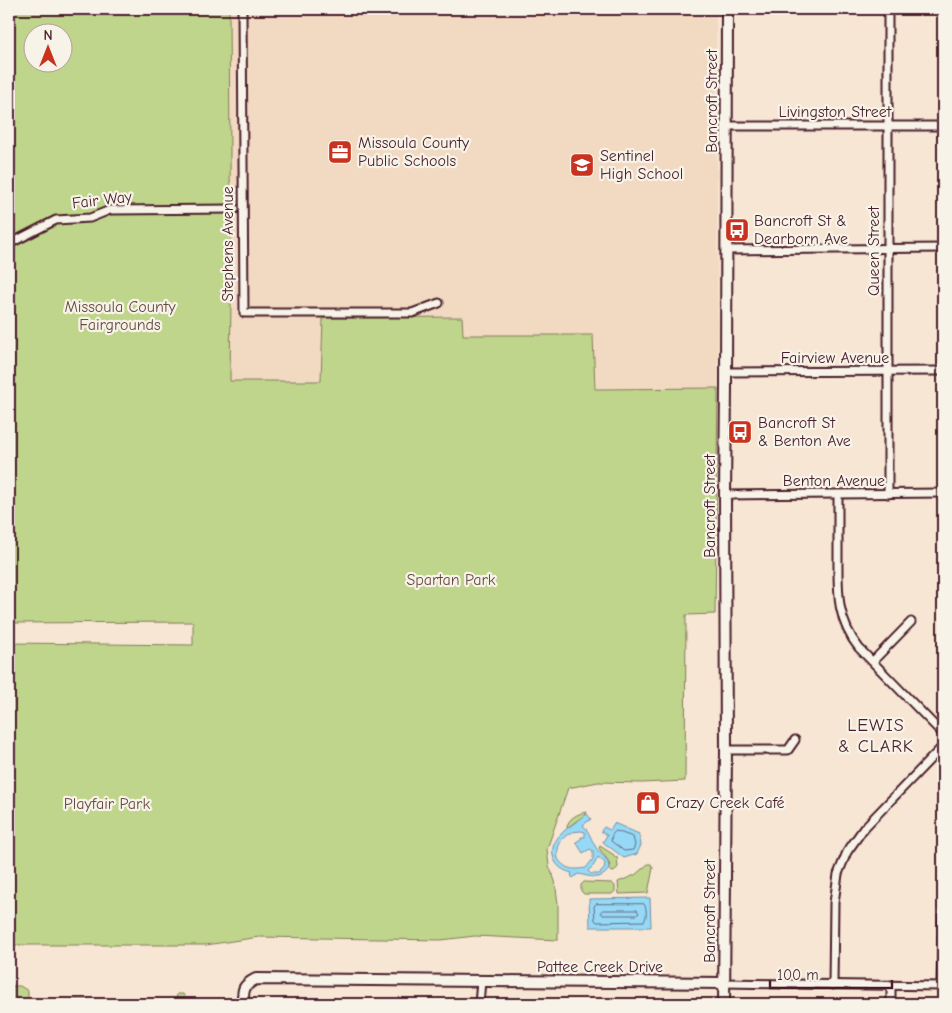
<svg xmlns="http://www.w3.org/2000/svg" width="952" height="1013" font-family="'Comic Neue',sans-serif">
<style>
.built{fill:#f2d9c2}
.green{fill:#bfd58b;stroke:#847a5b;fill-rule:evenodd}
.water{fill:#95d9f7;stroke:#778fa5;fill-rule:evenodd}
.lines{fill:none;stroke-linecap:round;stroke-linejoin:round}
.shore{stroke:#68697d;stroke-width:1}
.street-casing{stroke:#4a1f2b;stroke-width:11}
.secondary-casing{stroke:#4a1f2b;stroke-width:14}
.street{stroke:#f7f3e8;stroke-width:7}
.secondary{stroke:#f7f3e8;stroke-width:10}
.labels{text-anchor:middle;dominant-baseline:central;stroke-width:4.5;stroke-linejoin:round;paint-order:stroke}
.street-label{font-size:16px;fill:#4a1f2b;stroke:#f7f3e8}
.poi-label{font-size:16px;fill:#4a1f2b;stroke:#f7f3e8;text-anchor:start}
.park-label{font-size:16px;fill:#674c43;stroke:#f7f3e8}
.neighbourhood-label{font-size:18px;letter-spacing:1px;fill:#4a1f2b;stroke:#f7f3e8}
</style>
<rect width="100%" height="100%" fill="#f6e6d3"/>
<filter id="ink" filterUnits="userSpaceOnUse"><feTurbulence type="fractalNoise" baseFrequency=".02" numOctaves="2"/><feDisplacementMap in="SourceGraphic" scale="10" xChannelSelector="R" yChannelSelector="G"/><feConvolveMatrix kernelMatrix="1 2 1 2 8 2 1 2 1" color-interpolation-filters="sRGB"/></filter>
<g filter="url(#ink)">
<!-- built -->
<path class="built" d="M229,10L716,12L718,388H596L593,335H463L461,317L323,318L321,381L229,382L231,298Z"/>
<!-- green -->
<g class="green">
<path d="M9,9L229,10L231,298L230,381H321L323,318L462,317L463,335H593L595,389L718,388L715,614L686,615L685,781L641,783L598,782L568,788L547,849L549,866L555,881L558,904V940L475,936L441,940L259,937L206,945H9V643L193,645V622L9,623ZM32,32H62V62H32Z"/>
<path d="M587,812L586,814L567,828C567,819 578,813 587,812Z"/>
<path d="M600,846L614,855V857H617L618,867L614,872L610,871C611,860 604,857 599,848Z"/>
<path d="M648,864H651L653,868L648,893L619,894L618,882L635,875Z"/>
<path d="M584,882L612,883L615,886V891L612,894H584L581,891V885Z"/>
<path d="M9,986H20L28,991V1000H176L177,994H183L189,1004H9Z"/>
</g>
<!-- water -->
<g class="water">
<path d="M587,814L591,819L583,825C590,833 590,837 595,846C600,855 609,857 609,869C600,882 591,876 578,874L573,878L571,876L572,873C564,871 557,867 554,859C546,838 573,825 587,814ZM572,832L581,831L585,832V837H581V839L576,842L583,853L590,849L593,851V859L586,868C573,870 566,870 558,859C556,847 561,837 572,832ZM598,857L605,863L604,869L599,874H591L588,871L594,865Z"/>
<path d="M614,823L639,834L641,845L637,854L624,858L603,842L607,835L601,831L604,827L610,830Z"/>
<path d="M650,898L651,927H590L589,899Z"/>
</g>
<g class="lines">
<!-- shore -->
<g class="shore">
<path d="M616,831L633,837L635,845L633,850L624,851L611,841L612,835Z"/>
<path d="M644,904C647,907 647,918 644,921L597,922L595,920L594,906L596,904Z"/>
<path d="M603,910H637L639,913L637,915H603L601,912Z"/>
</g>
<defs>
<g id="street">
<path d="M242,9L244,313H412L439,303"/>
<path d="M726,126H943"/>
<path d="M9,244L56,220L90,218L110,210L235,209"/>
<path d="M726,250L943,248"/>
<path d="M726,372L943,371"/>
<path d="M888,494V9"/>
<path d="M725,495L943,493"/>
<path d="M838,495C838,515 838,536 838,556C838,591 836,619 859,648L943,734"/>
<path d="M873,661L911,622"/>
<path d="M726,750H788L795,740"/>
<path d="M724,983L943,986"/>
<path d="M833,985L834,903L838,874L847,852L864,828L943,746"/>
<path d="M941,986L943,912"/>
<path d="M479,1004L481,981"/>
<path d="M891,1004V985"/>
</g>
<g id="secondary">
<path d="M243,1004C243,990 242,986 256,979L724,983"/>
<path d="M724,1004L726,750L725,495L726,387L727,9"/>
</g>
</defs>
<!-- street casing -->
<use href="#street" class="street-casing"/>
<!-- secondary casing -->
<use href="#secondary" class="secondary-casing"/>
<!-- street -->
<use href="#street" class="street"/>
<!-- secondary -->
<use href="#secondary" class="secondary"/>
</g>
</g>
<!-- icons -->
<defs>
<symbol id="office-square" viewBox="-11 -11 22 22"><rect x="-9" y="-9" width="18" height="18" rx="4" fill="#c8321e" stroke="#f7f3e8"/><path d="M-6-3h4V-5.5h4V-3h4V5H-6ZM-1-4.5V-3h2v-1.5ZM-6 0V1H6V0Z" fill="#fff"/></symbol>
<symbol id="school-square" viewBox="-11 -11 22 22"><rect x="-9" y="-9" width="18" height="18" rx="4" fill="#c8321e" stroke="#f7f3e8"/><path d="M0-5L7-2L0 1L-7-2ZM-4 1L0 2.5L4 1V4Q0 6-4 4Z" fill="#fff"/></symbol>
<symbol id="bus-square" viewBox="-11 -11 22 22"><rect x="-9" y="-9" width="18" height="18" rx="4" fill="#c8321e" stroke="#f7f3e8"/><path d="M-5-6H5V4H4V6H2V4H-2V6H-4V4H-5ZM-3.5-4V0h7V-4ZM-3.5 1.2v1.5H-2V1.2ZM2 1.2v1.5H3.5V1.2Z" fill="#fff"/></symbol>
<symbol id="shop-square" viewBox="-11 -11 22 22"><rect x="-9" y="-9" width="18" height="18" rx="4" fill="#c8321e" stroke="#f7f3e8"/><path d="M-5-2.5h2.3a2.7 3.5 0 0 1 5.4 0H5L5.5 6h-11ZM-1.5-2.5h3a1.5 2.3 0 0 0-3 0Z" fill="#fff"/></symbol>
</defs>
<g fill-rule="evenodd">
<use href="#office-square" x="326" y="138" width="28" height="28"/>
<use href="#school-square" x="568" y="151" width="28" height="28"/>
<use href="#bus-square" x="723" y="216" width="28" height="28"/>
<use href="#bus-square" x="726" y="418" width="28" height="28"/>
<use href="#shop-square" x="634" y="789" width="28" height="28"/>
</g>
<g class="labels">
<!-- street labels -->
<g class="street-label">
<text transform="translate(712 101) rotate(-90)">Bancroft Street</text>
<text x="835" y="112">Livingston Street</text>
<text transform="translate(102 200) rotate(-7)">Fair Way</text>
<text transform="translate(228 244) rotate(-90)">Stephens Avenue</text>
<text transform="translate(874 251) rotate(-90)">Queen Street</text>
<text x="835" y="358">Fairview Avenue</text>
<text x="834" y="481">Benton Avenue</text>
<text transform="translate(710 506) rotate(-90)">Bancroft Street</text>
<text transform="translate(710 911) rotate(-90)">Bancroft Street</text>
<text x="600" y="967">Pattee Creek Drive</text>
</g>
<!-- poi labels -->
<g class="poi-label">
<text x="358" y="143">Missoula County<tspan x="358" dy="18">Public Schools</tspan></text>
<text x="600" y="156">Sentinel<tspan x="600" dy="18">High School</tspan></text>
<text x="754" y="221">Bancroft St &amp;<tspan x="754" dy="18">Dearborn Ave</tspan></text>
<text x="758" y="423">Bancroft St<tspan x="758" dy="18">&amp; Benton Ave</tspan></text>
<text x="666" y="803">Crazy Creek Café</text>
</g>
<!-- park labels -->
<g class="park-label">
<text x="120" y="307">Missoula County<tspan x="120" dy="18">Fairgrounds</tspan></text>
<text x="451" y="580">Spartan Park</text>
<text x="107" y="804">Playfair Park</text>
</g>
<!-- neighbourhood labels -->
<g class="neighbourhood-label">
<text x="876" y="725">LEWIS<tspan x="876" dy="21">&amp; CLARK</tspan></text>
</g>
</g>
<!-- margin -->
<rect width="952" height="1013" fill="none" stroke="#f7f3e8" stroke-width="30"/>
<rect x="15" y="15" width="922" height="983" fill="none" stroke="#4a1f2b" stroke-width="2" filter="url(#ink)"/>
<!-- north arrow -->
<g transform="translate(48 48)"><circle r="24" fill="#f7f3e8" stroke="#b29e9c"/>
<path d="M0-4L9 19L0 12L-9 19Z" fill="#c8321e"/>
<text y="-8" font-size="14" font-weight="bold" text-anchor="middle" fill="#4a1f2b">N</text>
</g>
<!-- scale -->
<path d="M770 980v8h122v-8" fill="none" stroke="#4a1f2b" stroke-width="2.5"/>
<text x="777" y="980" font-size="15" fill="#4a1f2b" stroke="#f7f3e8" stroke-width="4" paint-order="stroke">100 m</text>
</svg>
